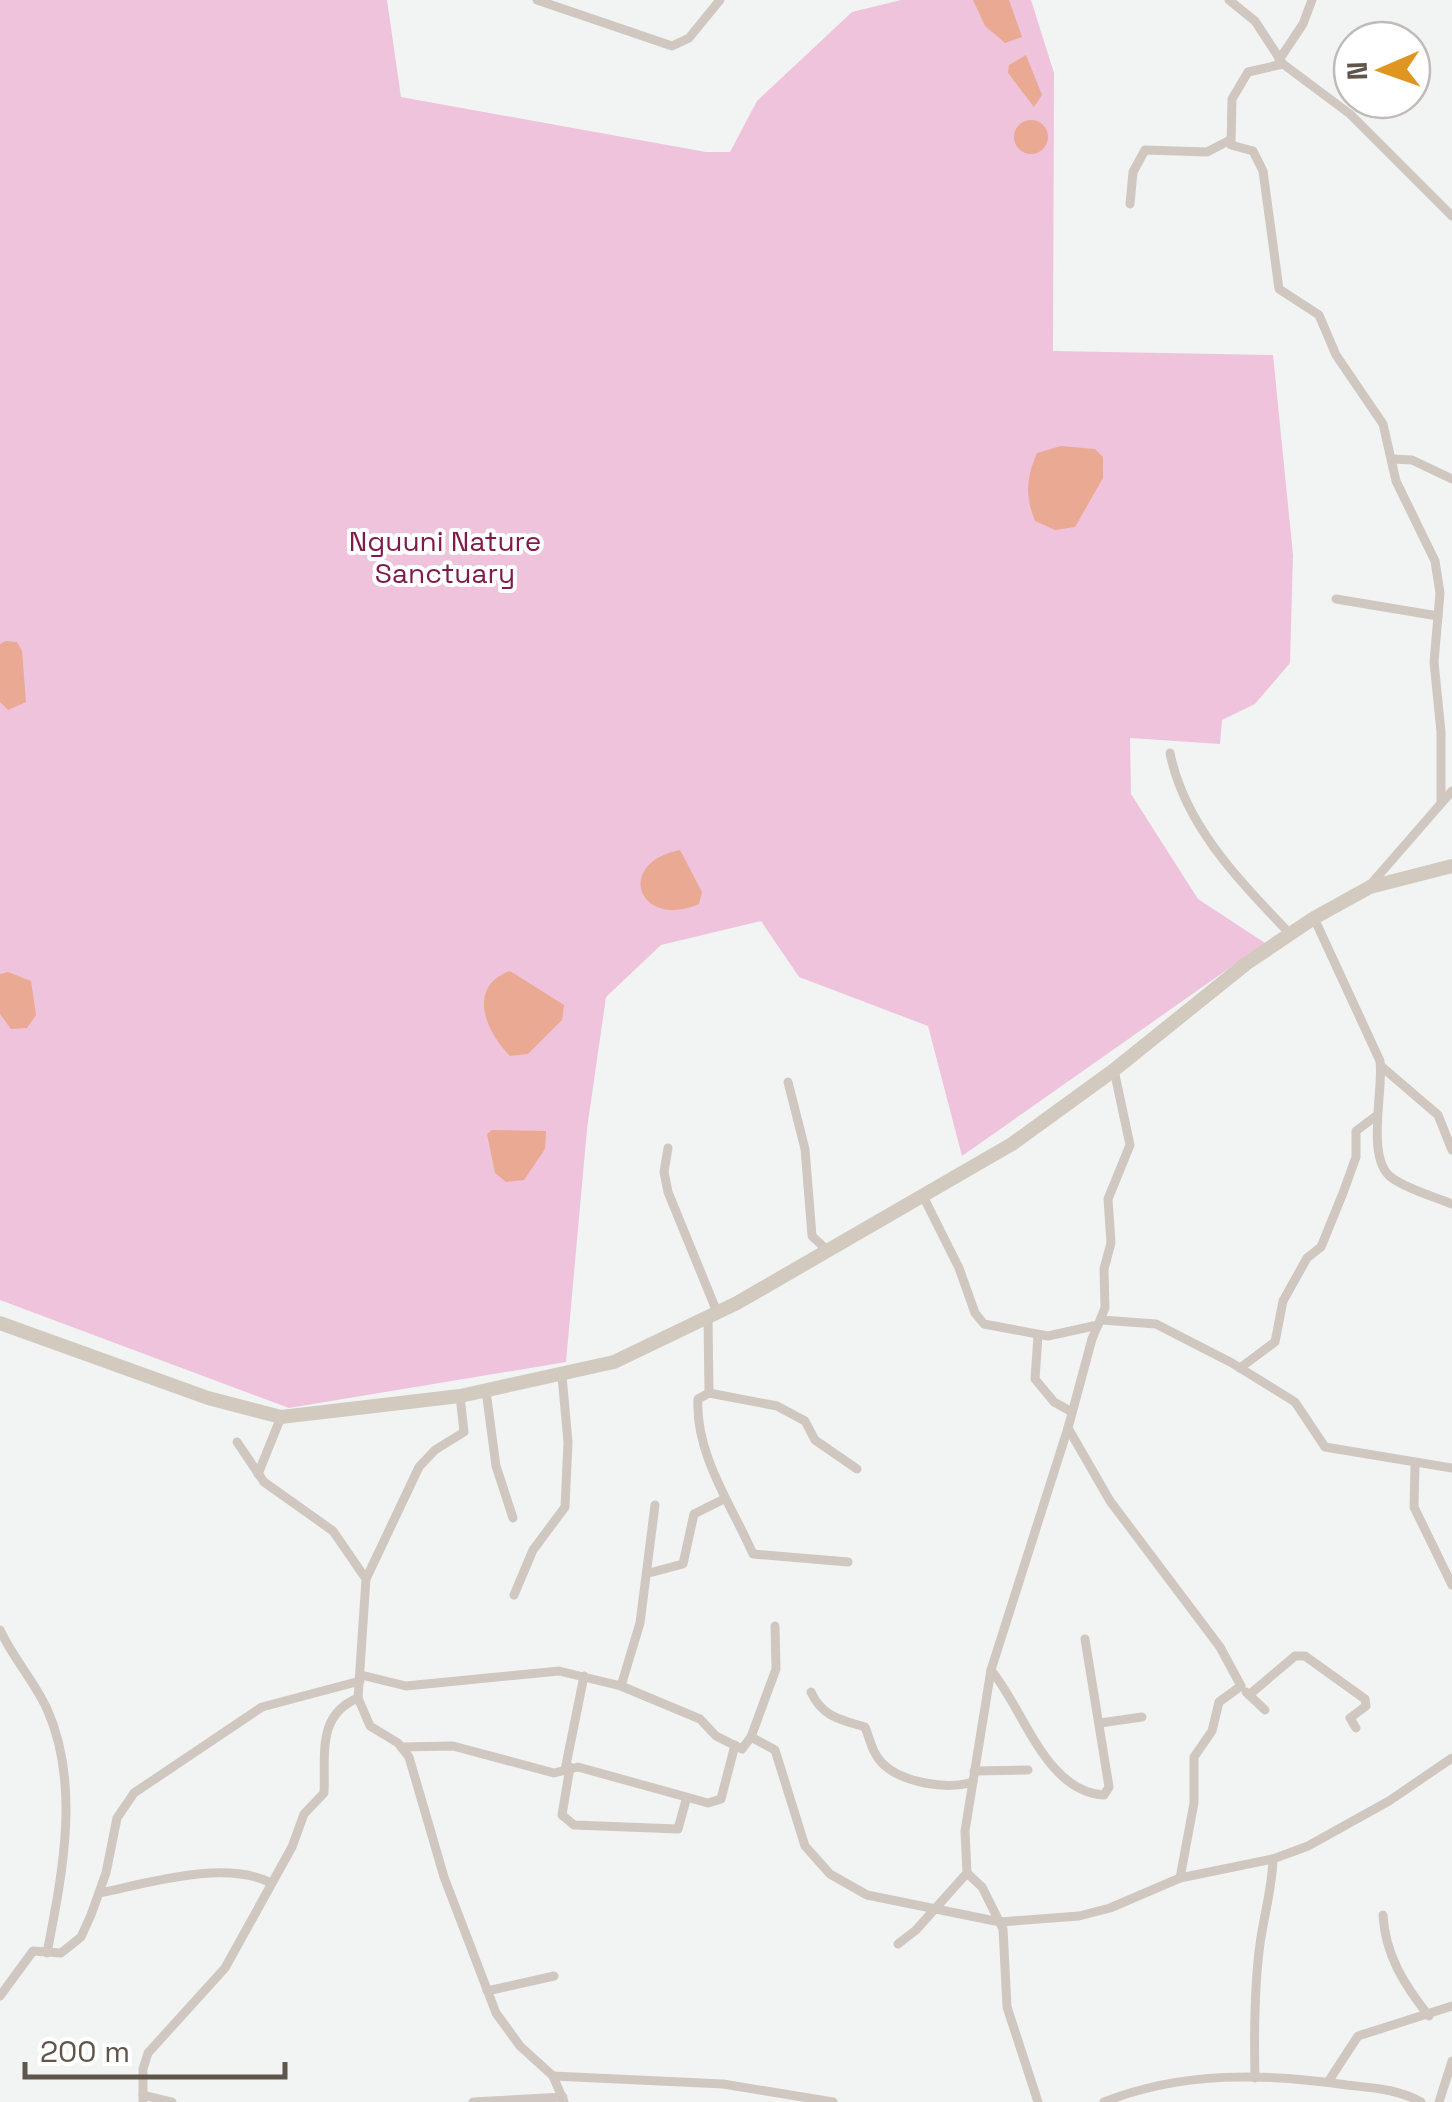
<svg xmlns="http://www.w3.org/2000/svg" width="1452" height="2102" font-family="'Space Grotesk',sans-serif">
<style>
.green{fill:#efc3db}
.water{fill:#eaa992}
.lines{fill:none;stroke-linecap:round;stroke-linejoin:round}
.street{stroke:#d0c8c0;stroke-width:9}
.secondary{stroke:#d2cabe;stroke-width:14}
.labels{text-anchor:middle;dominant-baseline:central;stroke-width:8;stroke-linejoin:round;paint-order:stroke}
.park-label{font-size:28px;fill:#7f1b48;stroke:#fff}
</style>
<rect width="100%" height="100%" fill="#f2f4f4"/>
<!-- green -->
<path class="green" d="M0,0H387L401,97L706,152H730L757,101L852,12L901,0H1031L1054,73L1053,351L1273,355L1293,555L1290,663L1255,704L1222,720L1220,744L1130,738L1131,794L1198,899L1265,943L962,1156L928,1026L799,977L761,921L661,945L606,997L587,1129L566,1362L289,1408L0,1300Z"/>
<!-- water -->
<g class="water">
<path d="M973,0H1009L1022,37L1005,43L985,26Z"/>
<path d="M1026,55L1042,95L1034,107L1008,73L1009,65Z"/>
<circle cx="1031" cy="137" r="17"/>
<path d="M1061,446L1095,449L1103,457V478L1075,527L1055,530L1035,521C1025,495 1026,479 1037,453Z"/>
<path d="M6,641L17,642L22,651L26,702L8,710L0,702V644Z"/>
<path d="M680,850L702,892L699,904C638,930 614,863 680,850Z"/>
<path d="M510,971L564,1005L562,1020L528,1054L510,1056C486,1032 466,987 510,971Z"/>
<path d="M8,972L31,981L36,1015L27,1028L11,1029L0,1014V974Z"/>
<path d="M492,1130L546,1131L545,1149L524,1180L506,1182L495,1173L487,1134Z"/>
</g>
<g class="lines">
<!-- street -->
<g class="street">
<path d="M537,0L672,46L689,38L720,0"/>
<path d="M1229,0L1255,21L1283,64L1350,114L1452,216"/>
<path d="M1279,60L1303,24L1312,0"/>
<path d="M1283,64L1248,72L1232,99L1231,145L1253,151L1263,171L1279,289L1319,315L1336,355L1383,424L1396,481L1435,561L1440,593L1434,662L1441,732V803"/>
<path d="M1130,204L1133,172L1145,150L1207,152L1230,140"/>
<path d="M1392,459L1412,460L1452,479"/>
<path d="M1336,599L1438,616"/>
<path d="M1170,753C1185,827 1241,882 1291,935"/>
<path d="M1371,884L1452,791"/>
<path d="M1314,918L1380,1061C1384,1090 1365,1159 1392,1178C1409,1190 1433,1196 1452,1204"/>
<path d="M1382,1067L1438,1115L1452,1150"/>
<path d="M1114,1070L1130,1145L1108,1199L1111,1243L1104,1269L1105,1308L1092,1339L1068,1428L1110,1501L1220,1647L1241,1686L1219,1702L1212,1731L1194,1757V1803L1180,1878"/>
<path d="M788,1082L805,1149L812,1236L829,1252"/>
<path d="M668,1148L664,1172L668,1192L717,1312"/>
<path d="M924,1198L959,1268L975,1313L984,1324L1048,1336L1098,1325"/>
<path d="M708,1317L709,1393"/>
<path d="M1102,1320L1156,1324L1232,1363L1295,1402L1325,1447L1452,1468"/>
<path d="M1038,1336L1035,1379L1054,1402L1072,1412"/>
<path d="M1240,1368L1275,1342L1283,1301L1307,1258L1321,1247L1343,1193L1356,1157V1131L1376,1116"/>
<path d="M486,1391L496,1466L513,1518"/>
<path d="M460,1396L464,1432L435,1450L419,1467L366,1579L358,1698L370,1726L398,1743L409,1757L444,1877L496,2013L520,2046L553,2076L564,2102"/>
<path d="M237,1442L264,1482L333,1531L366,1579"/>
<path d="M1415,1465L1414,1507L1452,1585"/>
<path d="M258,1474L281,1417"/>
<path d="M848,1562L753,1554C732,1506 695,1454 698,1399L709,1393L777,1406L805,1421L815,1440L857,1469"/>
<path d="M649,1573L683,1564L694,1514L724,1499"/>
<path d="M514,1595L533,1550L565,1507L568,1442L562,1376"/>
<path d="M0,1630C13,1658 34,1681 47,1709C81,1785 62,1875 47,1953"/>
<path d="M991,1670C1024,1710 1046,1792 1104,1795L1109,1787L1085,1639"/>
<path d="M361,1675L406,1686L559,1671L621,1686L700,1719L716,1736L742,1749L751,1737L775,1750L805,1846L830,1874L867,1895L1000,1922L1079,1916L1110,1908L1180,1878L1273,1859L1308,1846L1389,1801L1452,1758"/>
<path d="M621,1686L640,1623L655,1505"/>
<path d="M811,1692C822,1717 842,1720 865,1727C870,1739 872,1753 882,1763C902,1783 947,1790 973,1782"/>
<path d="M1246,1692L1265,1710"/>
<path d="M1249,1695L1295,1656H1305L1365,1699L1366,1706L1350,1718L1356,1728"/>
<path d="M1100,1723L1142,1717"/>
<path d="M751,1737L776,1669L775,1626"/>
<path d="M401,1747L453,1746L554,1773L578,1767L708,1803L721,1799L735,1745"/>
<path d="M570,1767L562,1815L574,1825L678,1829L686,1800"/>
<path d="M565,1770L584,1676"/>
<path d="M974,1771L1028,1770"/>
<path d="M99,1893C149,1883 223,1860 269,1882"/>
<path d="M1383,1915C1385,1955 1405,1986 1429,2016"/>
<path d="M898,1944L916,1930L967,1873"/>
<path d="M487,1991L554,1976"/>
<path d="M0,1996L33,1951L61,1953L81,1937L91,1915L106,1873L117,1818L134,1793L262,1707L360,1681"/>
<path d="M553,2076L723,2084L833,2102"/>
<path d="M1255,2078C1254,2033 1254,1988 1260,1944C1264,1914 1272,1890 1273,1859"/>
<path d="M1328,2082L1358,2036L1452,2006"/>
<path d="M143,2095L172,2102"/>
<path d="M143,2102V2069L148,2053L225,1968L292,1847L304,1814L324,1793C326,1756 316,1715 358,1698"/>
<path d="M473,2102L563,2097"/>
<path d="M1038,2102L1007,2007L1003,1929L982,1887L967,1873L965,1831L991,1670L1068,1428"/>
<path d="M1104,2102C1182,2071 1265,2073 1347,2085C1373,2088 1398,2089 1421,2102"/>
<path d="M1439,2102L1452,2061"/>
</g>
<!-- secondary -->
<path class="secondary" d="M0,1323L208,1398L281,1417L460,1396L614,1362L737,1303L1012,1144L1114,1070L1247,963L1314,918L1370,887L1452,866"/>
</g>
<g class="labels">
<!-- park labels -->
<g class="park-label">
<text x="445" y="541">Nguuni Nature<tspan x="445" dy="32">Sanctuary</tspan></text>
</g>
</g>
<!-- north arrow -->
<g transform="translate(1382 70) rotate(268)"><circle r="48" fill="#ffffff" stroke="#bfbbb7" stroke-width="2.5"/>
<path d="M0-8L18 38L0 25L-18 38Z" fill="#df9620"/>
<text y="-15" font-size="28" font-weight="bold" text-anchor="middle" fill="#5f554a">N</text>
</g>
<!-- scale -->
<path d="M25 2062v15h260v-15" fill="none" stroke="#5f554a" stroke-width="5"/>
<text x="40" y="2062" font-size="30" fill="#5f554a" stroke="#ffffff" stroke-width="8" paint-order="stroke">200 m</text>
</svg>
